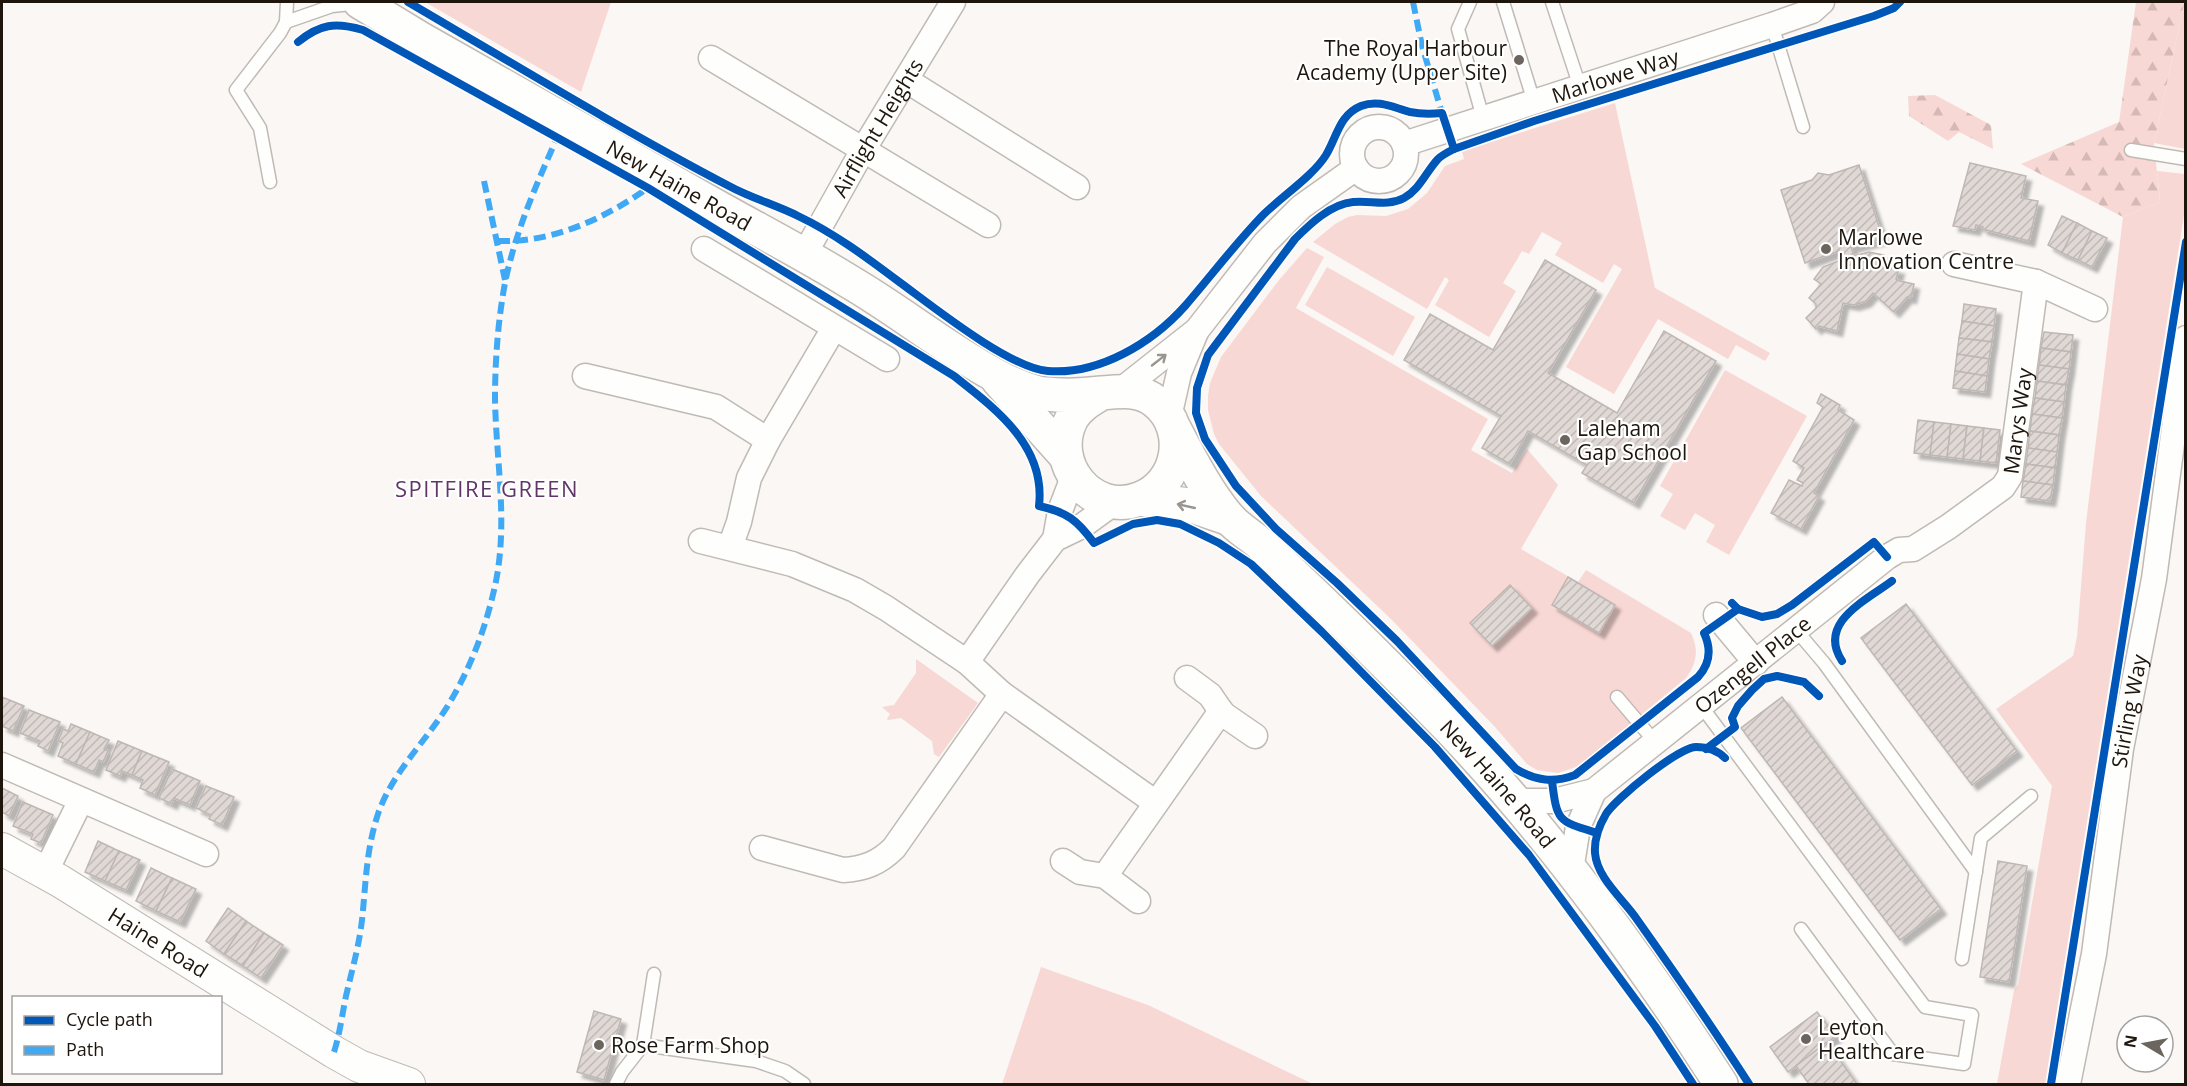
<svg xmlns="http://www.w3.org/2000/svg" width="2187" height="1086" font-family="'Open Sans',sans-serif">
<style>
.green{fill:#f8d8d4}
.forest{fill:url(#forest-firs)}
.building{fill:url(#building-hatch);stroke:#beb7b3;stroke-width:1.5;filter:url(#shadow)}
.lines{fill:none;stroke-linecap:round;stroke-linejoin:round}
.service-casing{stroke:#c0bab4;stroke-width:15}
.minor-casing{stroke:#c0bab4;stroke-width:27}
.tertiary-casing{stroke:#c0bab4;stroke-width:34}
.primary-casing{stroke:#c0bab4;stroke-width:36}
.service{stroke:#fefefd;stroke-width:12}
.minor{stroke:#fefefd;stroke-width:24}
.tertiary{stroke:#fefefd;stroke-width:32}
.primary{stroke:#fefefd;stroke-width:33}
.quiet{stroke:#3fa9f5;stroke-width:6;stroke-dasharray:12 6;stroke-linecap:butt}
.cycleway-casing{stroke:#fff;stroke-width:11}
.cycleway{stroke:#0057b8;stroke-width:8}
.oneway{stroke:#999691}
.poi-dot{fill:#6b655e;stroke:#fff;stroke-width:2}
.labels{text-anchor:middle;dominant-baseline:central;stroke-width:4.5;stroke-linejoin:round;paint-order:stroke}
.poi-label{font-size:21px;fill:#1e160d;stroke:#fff;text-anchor:start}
.street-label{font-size:21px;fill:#1e160d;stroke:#fff}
.neighbourhood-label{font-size:22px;letter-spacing:1.5px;fill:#623569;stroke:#fff}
</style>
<defs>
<pattern id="forest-firs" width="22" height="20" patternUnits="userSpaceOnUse" patternTransform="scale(1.5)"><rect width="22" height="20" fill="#f8d8d4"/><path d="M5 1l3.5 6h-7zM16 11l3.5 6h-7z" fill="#d4b9b5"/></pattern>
<pattern id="building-hatch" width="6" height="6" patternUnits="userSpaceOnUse" patternTransform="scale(1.5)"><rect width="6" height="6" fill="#e0d8d4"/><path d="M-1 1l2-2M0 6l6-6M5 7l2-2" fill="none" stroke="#c0b9b5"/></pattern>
<filter id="shadow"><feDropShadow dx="5.5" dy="5.5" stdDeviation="1.5" flood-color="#0004"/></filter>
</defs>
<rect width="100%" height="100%" fill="#faf7f4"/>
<!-- green -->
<g class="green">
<path d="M425,2H611L581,92Z"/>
<path d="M2184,4H2185V149L2154,143Z"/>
<path d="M1615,103L1655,288L1770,353L1765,361L1736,345L1728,359L1658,319L1614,394L1566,367L1622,269L1614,264L1603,283L1555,255L1562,243L1542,232L1529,254L1522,251L1503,283L1516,291L1489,337L1435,305L1449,280L1445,277L1427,309L1313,242L1335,224L1348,217L1357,215L1386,216L1408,209L1427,193L1445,166L1464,159L1462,151Z"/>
<path d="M2157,171L2185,174V209L2045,1084H1997L2014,990L2018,985L2052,786L1996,709L2073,656L2077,637L2086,523L2123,217L2160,202Z"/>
<path d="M1307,248L1324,257L1296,308L1488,419L1471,450L1512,473L1527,449L1558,485L1521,549L1578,582L1586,570L1691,633C1699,650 1697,663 1686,678L1579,766L1558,773L1537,770L1527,764L1495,727L1391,619L1261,496L1219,444L1214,434L1208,410V396L1210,383L1221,357L1279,280Z"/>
<path d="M1327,267L1415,317L1393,356L1305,305Z"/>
<path d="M1725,370L1807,416L1729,555L1706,542L1715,525L1695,513L1685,530L1660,516L1673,494L1660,486Z"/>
<path d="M916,659L978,703L939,757L934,754L932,741L901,718L888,720L887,719L890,714L882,707L894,705L916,673Z"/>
<path d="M1041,967L1148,1005L1313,1084H1002Z"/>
</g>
<!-- forest -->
<g class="forest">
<path d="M2136,2H2182L2184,4L2154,143L2160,202L2123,217L2021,164L2119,122Z"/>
<path d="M1935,95L1991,125L1993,149L1959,132L1948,141L1909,116L1908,96Z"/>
</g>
<!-- building -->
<g class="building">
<path d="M1970,163L2026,176L2021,198L2038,201L2029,241L1982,229L1983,227L1976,225L1975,230L1953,226Z"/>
<path d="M1859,165L1883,239L1851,247L1854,256L1869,252L1884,255L1881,264L1883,266L1899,269L1896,279L1900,281L1914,284L1911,298L1907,297L1894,312L1873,293L1866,301L1854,305L1843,303L1837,331L1819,326L1816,329L1806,318L1816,308V304L1809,298L1821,284L1814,279L1823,267L1841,260L1839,251L1805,263L1781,190L1812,180L1818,173L1829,175Z"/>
<path d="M2062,216L2077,223L2062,253L2048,245Z"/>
<path d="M2077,223L2092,231L2078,260L2062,253Z"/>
<path d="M2092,231L2107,238L2092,267L2078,260Z"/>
<path d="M1545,260L1596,290L1548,373L1617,413L1664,331L1716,361L1634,503L1582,473L1587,465L1528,431L1510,464L1482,448L1501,416L1404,360L1430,314L1493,350Z"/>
<path d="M1964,304L1996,309L1994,326L1962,321Z"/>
<path d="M1962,321L1994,326L1992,342L1959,338Z"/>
<path d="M2044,332L2073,335L2071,352L2041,348Z"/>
<path d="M1959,338L1992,342L1989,359L1957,354Z"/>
<path d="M2041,348L2071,352L2069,369L2039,365Z"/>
<path d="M1957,354L1989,359L1987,376L1955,371Z"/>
<path d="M2039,365L2069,369L2066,385L2037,381Z"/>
<path d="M1955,371L1987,376L1985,392L1953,388Z"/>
<path d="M2037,381L2066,385L2064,402L2035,398Z"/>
<path d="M1821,394L1840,405L1838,410L1854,420L1814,493L1819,496L1801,529L1771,513L1789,480L1802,486L1803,483L1797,480L1804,468L1793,461L1823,407L1817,403Z"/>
<path d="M2035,398L2064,402L2062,418L2032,414Z"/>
<path d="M2032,414L2062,418L2059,435L2030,431Z"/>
<path d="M1918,420L1934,422L1930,455L1914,453Z"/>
<path d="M1934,422L1951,424L1947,457L1930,455Z"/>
<path d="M1951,424L1967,426L1963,459L1947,457Z"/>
<path d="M1967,426L1984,428L1980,461L1963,459Z"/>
<path d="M1984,428L2000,430L1996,463L1980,461Z"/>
<path d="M2030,431L2059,435L2057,452L2028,448Z"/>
<path d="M2028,448L2057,452L2055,468L2026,464Z"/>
<path d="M2026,464L2055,468L2053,485L2023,481Z"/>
<path d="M2023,481L2053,485L2050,501L2021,497Z"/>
<path d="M1568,577L1615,605L1599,633L1552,605Z"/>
<path d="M1510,585L1532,608L1492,646L1470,623Z"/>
<path d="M1906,604L2017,751L1972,785L1861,638Z"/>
<path d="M2,697L24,706L13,731L2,726Z"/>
<path d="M1782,697L1941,909L1900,940L1741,728Z"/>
<path d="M29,710L60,722L48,751L38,746L40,741L20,733Z"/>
<path d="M71,724L90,732L76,764L58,756L63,743L58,741L63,729L68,731Z"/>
<path d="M90,732L109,740L104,749L108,751L103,762L99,760L94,772L76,764Z"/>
<path d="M118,741L142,751L132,775L122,771L120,776L106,770Z"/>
<path d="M142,751L169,762L155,795L140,788L143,780L132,775Z"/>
<path d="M172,769L200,781L190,805L174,798L172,804L159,798Z"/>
<path d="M206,786L234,797L222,825L209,819L211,815L196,808Z"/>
<path d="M2,788L18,796L9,816L2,812Z"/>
<path d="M23,802L53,815L41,843L31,839L33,834L13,826Z"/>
<path d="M98,841L119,851L105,881L85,872Z"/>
<path d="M119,851L140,860L126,890L105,881Z"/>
<path d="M1998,861L2027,866L2009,982L1980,977Z"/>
<path d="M151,868L172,878L156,911L136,901Z"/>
<path d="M172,878L196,889L180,922L156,911Z"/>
<path d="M228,908L246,921L224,954L206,941Z"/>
<path d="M246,921L264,933L243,966L224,954Z"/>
<path d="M264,933L283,945L261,978L243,966Z"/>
<path d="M594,1011L621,1019L604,1080L577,1072Z"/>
<path d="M1817,1012L1836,1036L1788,1072L1770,1047Z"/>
<path d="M1827,1042L1857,1084H1809L1796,1066Z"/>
</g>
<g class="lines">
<defs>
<g id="service">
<path d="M1470,2L1458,29L1483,118"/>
<path d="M1503,2L1534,102"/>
<path d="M1552,2L1580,87"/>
<path d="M286,22L332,6L361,3"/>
<path d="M1772,25L1803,127"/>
<path d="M2131,150L2186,159"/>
<path d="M270,182L260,128L236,90L280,33L286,22L287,2"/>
<path d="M1796,630L1824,663L1976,872"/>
<path d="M1617,697L1656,743"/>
<path d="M1702,707L1925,1007L1972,1015L1964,1064L1893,1054L1801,929"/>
<path d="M1962,959L1981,838L2031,796"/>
<path d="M654,974L643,1045L756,1061L785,1071L804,1084"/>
<path d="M616,1084L622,1072L643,1045"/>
</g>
<g id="minor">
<path d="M711,58L988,225"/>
<path d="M906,80L1077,187"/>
<circle cx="1379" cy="154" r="27"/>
<path id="s1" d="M1404,144L1772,25L1812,11L1822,2"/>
<path d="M704,249L887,359"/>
<path id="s2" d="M804,255L863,150L953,2"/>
<path d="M1954,264L2036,282L2095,309"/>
<path d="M585,376L716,407L768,440"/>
<path d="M1121,390L1197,330L1265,243L1301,207L1356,168"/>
<path d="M1169,417L1179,373L1196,332"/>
<path d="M1055,539L1060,511L1073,477"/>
<path d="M701,541L792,564L855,590L886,608L967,662L1002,694L1156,803"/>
<path d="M730,547L739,522L749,478L768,440L834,328"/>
<path d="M1716,615L1756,663"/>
<path d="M967,662L1028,574L1055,539L1082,526L1115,502"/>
<path d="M1187,678L1210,695L1223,714L1255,736"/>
<path d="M2,765L206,854"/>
<path id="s3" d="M1514,801H1554L1594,791L1887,557L1899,550L1913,549L1948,527L2003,487L2010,476L2036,282"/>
<path d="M762,848L843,870C864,869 879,863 894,848L1002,694"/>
<path d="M1063,861L1080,872L1105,876L1138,901"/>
<path d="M1571,870L1578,827L1594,791"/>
<path d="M45,873L81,800"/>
<path d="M1105,876L1221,711"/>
<path id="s4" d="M2068,1084L2094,954L2121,749L2154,579L2186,338"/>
</g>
<g id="tertiary">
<path id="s5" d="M2,849L60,881L334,1052L359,1066L409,1084"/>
</g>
<g id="primary">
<path id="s6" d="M360,2L421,39C518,94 615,149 712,204C758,230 805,254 850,282C898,310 945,348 993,374C1005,381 1033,394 1046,394C1064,396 1085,395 1102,393C1122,391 1140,389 1156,402C1190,430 1179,485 1139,499C1091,517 1048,462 1072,418C1079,406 1090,400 1102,393"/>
<path d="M998,380L1065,455"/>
<path id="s7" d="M1175,430C1191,460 1207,492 1229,518C1237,527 1248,534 1257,541C1270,552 1282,563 1294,575C1347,625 1398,676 1449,728C1552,836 1641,959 1721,1084"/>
<path d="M1140,499L1189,505L1230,519"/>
</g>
</defs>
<!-- service casing -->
<use href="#service" class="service-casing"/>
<!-- minor casing -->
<use href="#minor" class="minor-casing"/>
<!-- tertiary casing -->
<use href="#tertiary" class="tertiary-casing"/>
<!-- primary casing -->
<use href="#primary" class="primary-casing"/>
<!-- service -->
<use href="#service" class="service"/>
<!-- minor -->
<use href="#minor" class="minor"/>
<!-- tertiary -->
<use href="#tertiary" class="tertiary"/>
<!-- primary -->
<use href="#primary" class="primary"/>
<!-- quiet -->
<g class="quiet">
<path d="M1413,2L1422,46L1442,113"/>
<path d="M484,181L505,280"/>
<path d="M498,241C552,243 604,219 648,188"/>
<path d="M334,1052C340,1033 342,1015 346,996C352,970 359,946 362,920C366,883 366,848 379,811C394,771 425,742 447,707C471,668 487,625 496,581C508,520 496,460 495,399C495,361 498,320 505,283C515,233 536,185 557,138"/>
</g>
<defs>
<g id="cycleway">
<path d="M408,2C514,64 620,129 729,186C751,198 776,205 798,216C834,233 866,257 898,281C931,305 1009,368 1048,371C1099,375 1152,343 1185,306C1211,276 1235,244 1263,215C1281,197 1313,176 1326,155C1337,137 1339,115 1361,106C1379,99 1394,108 1410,112C1420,114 1431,114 1442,113L1454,149C1448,152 1442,155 1438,159C1426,172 1420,189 1404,198C1387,207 1371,200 1353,202C1331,204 1310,224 1295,239L1208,355L1197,388L1196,413L1205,439L1236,486L1276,529L1337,583L1397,641L1516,769C1536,781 1554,783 1575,775L1698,677C1710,664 1712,650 1704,633L1738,609"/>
<path d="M298,42C320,24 335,22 363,30L648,188L954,376C996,409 1046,446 1039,506C1067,512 1077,520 1094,543L1133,524L1157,520L1180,524L1219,543L1251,564L1322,632L1435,747L1529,855L1655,1026L1693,1084"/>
<path d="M1454,149L1534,121L1874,16L1894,8L1900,2"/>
<path d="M1732,603L1738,609L1762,617L1777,614L1792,605L1874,542L1887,557"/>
<path d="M1842,661C1817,623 1865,601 1892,581"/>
<path d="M1706,749L1735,727L1732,718L1738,706L1752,690L1764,679L1777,676L1804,682L1819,696"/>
<path d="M1725,758C1717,750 1708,747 1696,747C1679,747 1615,799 1606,814C1599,826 1594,839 1595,853C1597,878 1623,899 1636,918C1675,973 1713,1028 1749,1084"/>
<path d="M1552,781C1557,822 1558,821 1597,833"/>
<path d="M2051,1084L2186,242"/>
</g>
</defs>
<!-- cycleway casing -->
<use href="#cycleway" class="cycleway-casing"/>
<!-- cycleway -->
<use href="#cycleway" class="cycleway"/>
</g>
<!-- one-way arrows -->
<defs><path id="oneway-shaft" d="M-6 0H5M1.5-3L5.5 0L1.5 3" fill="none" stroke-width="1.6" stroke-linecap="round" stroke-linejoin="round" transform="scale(1.5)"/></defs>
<g class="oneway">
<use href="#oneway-shaft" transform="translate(1159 360) rotate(-38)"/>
<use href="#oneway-shaft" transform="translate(1186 506) rotate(-167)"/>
</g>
<!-- markers -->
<g class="poi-dot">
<circle cx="1519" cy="60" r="6"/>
<circle cx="1826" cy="249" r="6"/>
<circle cx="1565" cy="440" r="6"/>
<circle cx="1806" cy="1039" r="6"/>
<circle cx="599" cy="1045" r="6"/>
</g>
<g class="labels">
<!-- poi labels -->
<g class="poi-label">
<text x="1507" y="48" text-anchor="end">The Royal Harbour<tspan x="1507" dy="24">Academy (Upper Site)</tspan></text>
<text x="1838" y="237">Marlowe<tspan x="1838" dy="24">Innovation Centre</tspan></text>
<text x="1577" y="428">Laleham<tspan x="1577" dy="24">Gap School</tspan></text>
<text x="1818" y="1027">Leyton<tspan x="1818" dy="24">Healthcare</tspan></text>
<text x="611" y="1045">Rose Farm Shop</text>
</g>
<!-- street labels -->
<g class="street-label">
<text stroke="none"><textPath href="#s1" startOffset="222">Marlowe Way</textPath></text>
<text stroke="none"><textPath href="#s2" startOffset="147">Airflight Heights</textPath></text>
<text stroke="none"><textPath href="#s6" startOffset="368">New Haine Road</textPath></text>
<text stroke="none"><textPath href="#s3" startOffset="662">Marys Way</textPath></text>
<text stroke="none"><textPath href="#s3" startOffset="284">Ozengell Place</textPath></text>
<text stroke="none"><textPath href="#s4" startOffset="378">Stirling Way</textPath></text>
<text stroke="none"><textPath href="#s7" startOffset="482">New Haine Road</textPath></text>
<text stroke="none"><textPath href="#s5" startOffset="182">Haine Road</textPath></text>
</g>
<!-- neighbourhood labels -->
<g class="neighbourhood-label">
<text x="487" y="488">SPITFIRE GREEN</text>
</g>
</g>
<!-- border -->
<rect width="2187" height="1086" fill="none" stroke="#1e160d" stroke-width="6"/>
<!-- legend -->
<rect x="12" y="996" width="210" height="78" fill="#ffffff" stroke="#a5a29e" stroke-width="1.5"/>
<rect x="24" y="1016" width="30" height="9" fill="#0057b8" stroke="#a5a29e" stroke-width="1.5"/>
<text x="66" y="1026" font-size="18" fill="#1e160d">Cycle path</text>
<rect x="24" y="1046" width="30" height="9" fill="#3fa9f5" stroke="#a5a29e" stroke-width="1.5"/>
<text x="66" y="1056" font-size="18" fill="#1e160d">Path</text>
<!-- north arrow -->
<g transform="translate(2145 1044) rotate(280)"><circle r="28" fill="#ffffff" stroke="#a5a29e" stroke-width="1.5"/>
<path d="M0-4.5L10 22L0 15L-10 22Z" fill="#6b655e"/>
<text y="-9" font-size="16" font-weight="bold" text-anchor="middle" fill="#1e160d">N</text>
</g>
</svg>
